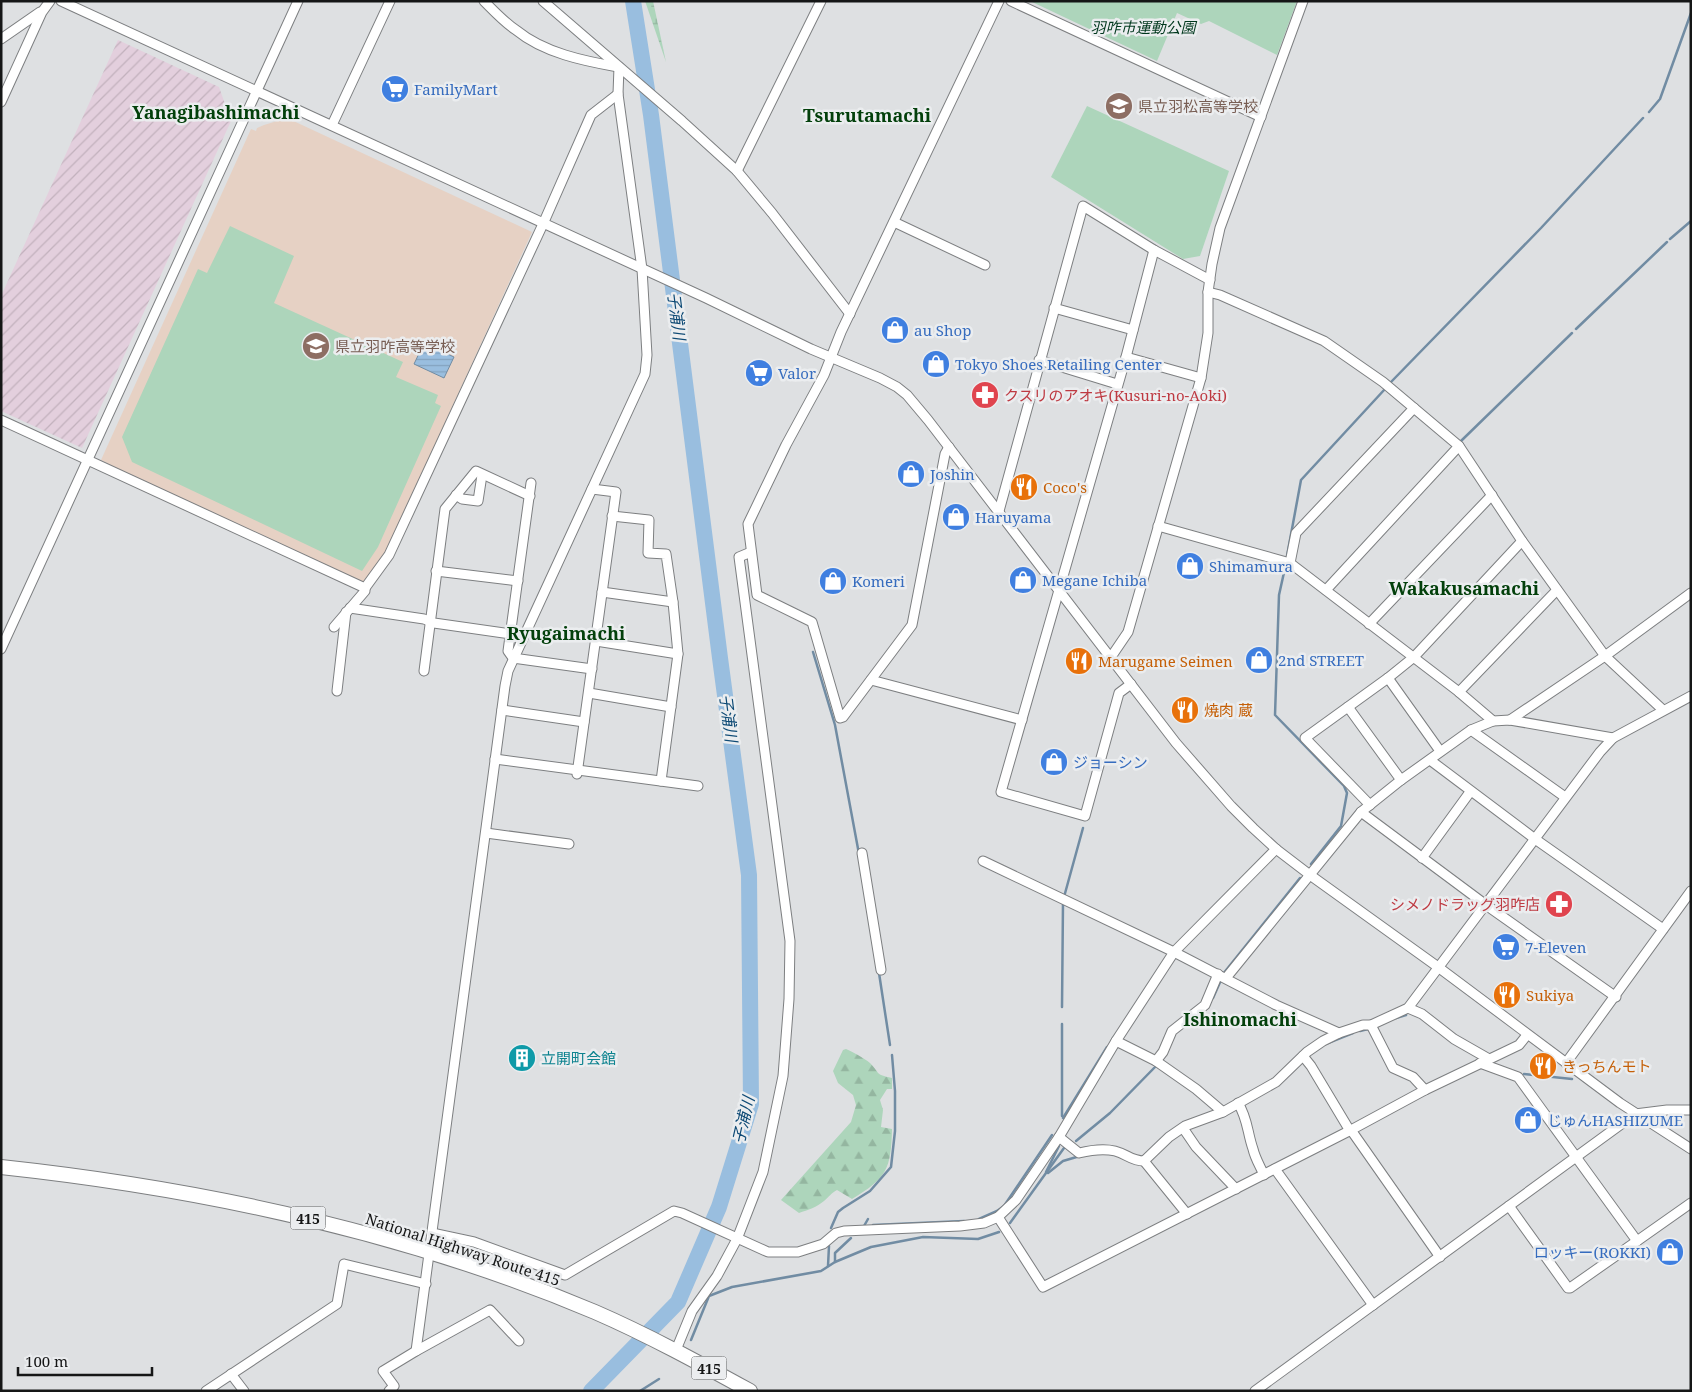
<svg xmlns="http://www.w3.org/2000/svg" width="1692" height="1392" font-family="'Noto Serif','Noto Sans JP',serif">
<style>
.industrial{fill:url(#industrial-furrows)}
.education{fill:#e6d1c4}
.green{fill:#add5bb}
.forest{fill:url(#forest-firs)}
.wetland{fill:url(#wetland-marsh)}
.water{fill:url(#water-rules);stroke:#718ca3}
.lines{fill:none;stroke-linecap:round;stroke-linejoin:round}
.stream{stroke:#718ca3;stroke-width:2.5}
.river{stroke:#99bedf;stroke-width:16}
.minor-casing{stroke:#7d7f81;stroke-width:11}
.highway-casing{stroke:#7d7f81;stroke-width:16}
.minor{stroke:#fff;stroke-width:9}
.highway{stroke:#fff;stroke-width:14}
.labels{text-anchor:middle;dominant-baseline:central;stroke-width:5;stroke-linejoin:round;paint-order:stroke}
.shield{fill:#ebedef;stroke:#555657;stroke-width:1}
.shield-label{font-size:14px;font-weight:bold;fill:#151616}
.park-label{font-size:15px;font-style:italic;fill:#00381d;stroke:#ebedef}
.shop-label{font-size:15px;fill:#366cbe;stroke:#ebedef;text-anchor:start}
.education-label{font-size:15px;fill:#785e54;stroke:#ebedef;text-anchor:start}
.health-label{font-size:15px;fill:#be3a42;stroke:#ebedef;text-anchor:start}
.food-label{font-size:15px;fill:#c56008;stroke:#ebedef;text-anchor:start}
.culture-label{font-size:15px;fill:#0d838f;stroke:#ebedef;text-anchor:start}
.street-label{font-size:15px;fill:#151616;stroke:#ebedef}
.water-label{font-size:16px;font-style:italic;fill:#0e4a75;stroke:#ebedef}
.quarter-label{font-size:18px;font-weight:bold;fill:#03400b;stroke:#ebedef}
</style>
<defs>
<pattern id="industrial-furrows" width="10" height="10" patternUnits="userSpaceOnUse" patternTransform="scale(1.25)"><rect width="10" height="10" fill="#e3cfdd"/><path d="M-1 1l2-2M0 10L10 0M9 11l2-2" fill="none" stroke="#c2b1bd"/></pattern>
<pattern id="forest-firs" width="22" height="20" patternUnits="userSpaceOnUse" patternTransform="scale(1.25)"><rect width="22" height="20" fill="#add5bb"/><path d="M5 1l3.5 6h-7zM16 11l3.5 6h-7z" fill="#94b6a0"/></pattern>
<pattern id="wetland-marsh" width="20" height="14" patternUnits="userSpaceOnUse" patternTransform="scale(1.25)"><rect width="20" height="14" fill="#add5bb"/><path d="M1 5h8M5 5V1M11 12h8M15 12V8" fill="none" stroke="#94b6a0"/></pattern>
<pattern id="water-rules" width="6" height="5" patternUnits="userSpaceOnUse" patternTransform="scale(1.25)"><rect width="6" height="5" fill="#99bedf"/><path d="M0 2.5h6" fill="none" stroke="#83a3bf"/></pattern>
</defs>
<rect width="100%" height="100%" fill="#dee0e2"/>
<!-- industrial -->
<path class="industrial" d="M118,40L219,87L231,121L82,448L1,411V296Z"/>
<!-- education -->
<path class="education" d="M287,118L532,232L385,554L363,584L108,466L107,463L101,460L251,129L256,131L257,128L264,125Z"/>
<!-- green -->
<g class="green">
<path d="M1030,1H1297L1277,55L1209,21L1201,24L1177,13L1157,61Z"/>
<path d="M1087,106L1229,171L1200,256L1183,259L1051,177Z"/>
<path d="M230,226L294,256L274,303L403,362L396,377L438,395L435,403L441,406L378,547L362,571L132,462L122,437L198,269L207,273Z"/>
</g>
<!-- forest -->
<path class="forest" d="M846,1049C853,1052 864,1058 870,1063C881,1074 874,1074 892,1078V1089H887L880,1100L883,1110L881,1127L892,1129C891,1169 887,1178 852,1199L837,1190C831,1193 829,1197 824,1201C817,1207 808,1210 799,1213L781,1200L851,1122L856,1105L853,1095L838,1083L833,1071L843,1050Z"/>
<!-- wetland -->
<path class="wetland" d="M645,1H653L666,62Z"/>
<!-- water -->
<path class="water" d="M424,343L454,357L444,378L414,364Z"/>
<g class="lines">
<!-- stream -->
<g class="stream">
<path d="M1649,112L1660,99L1691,13"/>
<path d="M1670,239L1691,221"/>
<path d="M1576,329L1667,242"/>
<path d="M1391,382L1541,228L1643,118"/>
<path d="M1461,441L1572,333"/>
<path d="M1287,556L1301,480L1385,389"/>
<path d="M1285,568L1279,595L1275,715L1344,786L1347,793L1341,826L1311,864"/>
<path d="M813,652L835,725L859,854"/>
<path d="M1064,897L1083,828"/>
<path d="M879,973L890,1045"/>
<path d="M1223,974L1300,878"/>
<path d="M1213,998L1221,980"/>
<path d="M1062,1007L1063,902"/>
<path d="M1396,1018L1406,1015"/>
<path d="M1193,1020L1204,1011"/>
<path d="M1062,1024V1116"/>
<path d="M1360,1031L1368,1029"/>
<path d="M1328,1043L1353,1033"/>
<path d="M1524,1074L1572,1079"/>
<path d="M1063,1118L1107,1047"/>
<path d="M1076,1141L1110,1113L1157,1065"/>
<path d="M1046,1172L1059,1146"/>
<path d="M1048,1173L1063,1161L1080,1156"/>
<path d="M979,1219L997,1211L1004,1206L1052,1135"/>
<path d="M1010,1223L1064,1148"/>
<path d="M873,1225L964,1221"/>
<path d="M864,1226L868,1219"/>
<path d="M831,1228L838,1212L843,1208L870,1191L891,1167L895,1131V1091L892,1055"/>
<path d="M835,1262V1253L851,1238"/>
<path d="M828,1266L829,1246"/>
<path d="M691,1340L709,1296L732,1287L821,1271L835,1262L871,1247L923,1237L978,1239L999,1232"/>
<path d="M640,1391L659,1379"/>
</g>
<!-- river -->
<path class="river" d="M591,1391L678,1302L719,1207L751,1104L749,875L720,658L651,115L633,1"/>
<defs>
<g id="minor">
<path d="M61,1L706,298L811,349L880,378L897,387L907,395L928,420L1176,743L1231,806L1253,828L1276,849L1310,875L1438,967L1620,1103L1691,1149"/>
<path d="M484,1C494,11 504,22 516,30C544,53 584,61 618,67"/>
<path d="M543,1L682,121L737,171L772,213L850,314"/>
<path d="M1011,1L1261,117"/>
<path d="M1,39L40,12"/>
<path d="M1,102L42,12L50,1"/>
<path d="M332,125L390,1"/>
<path d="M737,171L821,1"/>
<path d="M894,222L985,265"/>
<path d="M1208,292L1220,295L1324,341L1383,382L1459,446L1522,541L1605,656L1663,710"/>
<path d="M1054,308L1133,330"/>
<path d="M1126,357L1201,378"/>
<path d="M1039,360L1117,384"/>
<path d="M1,420L365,588L389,555L543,224L591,115L618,94"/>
<path d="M949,447L945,454L912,625L843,717L840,718L812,622L757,595L748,524L786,445L824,375L841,332L999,1"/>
<path d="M531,483L508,651L513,658L592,669"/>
<path d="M456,495L462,499L478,501L482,475"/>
<path d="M999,511L1083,206L1154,250L1210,280"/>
<path d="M612,516L649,520L648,553L666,554L673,602L678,654L661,781"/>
<path d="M1158,526L1290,563L1459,692L1493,721L1510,720L1613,738"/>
<path d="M1290,563L1296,533L1414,408"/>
<path d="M436,571L518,581"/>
<path d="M1326,590L1459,446"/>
<path d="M602,592L673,602"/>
<path d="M350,608L424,619L434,623L511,634"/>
<path d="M1369,624L1492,495"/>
<path d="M334,627L365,591V588"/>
<path d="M596,641L678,654"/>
<path d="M1,649L298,1"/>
<path d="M1111,657L1128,632L1201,378L1208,333V292L1212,264L1220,228L1303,1"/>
<path d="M424,671L445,509L476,471L530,496"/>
<path d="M1388,678L1440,751"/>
<path d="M871,680L1022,720"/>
<path d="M1131,684L1119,693L1085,816L1001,792L1126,357L1154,250"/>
<path d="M337,691L346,612"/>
<path d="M1459,692L1557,590"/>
<path d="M589,693L671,707"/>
<path d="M1348,707L1401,780"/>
<path d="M502,710L584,722"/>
<path d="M1510,720L1605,656L1691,593"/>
<path d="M1471,730L1565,797"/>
<path d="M495,759L698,786"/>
<path d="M1430,760L1535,839L1663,929"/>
<path d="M577,774L616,492L592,489"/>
<path d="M1370,805L1305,738L1388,678L1414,657L1522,541"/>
<path d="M1361,812L1486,905L1616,997"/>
<path d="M486,833L569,844"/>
<path d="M862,853L881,970"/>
<path d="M1422,858L1470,792"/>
<path d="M983,861L1174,952L1276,1005L1339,1033"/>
<path d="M1226,978L1361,812L1401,780L1471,730L1493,721"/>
<path d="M1408,1008L1422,1014L1454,1039L1489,1059"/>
<path d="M1371,1025L1393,1068L1413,1077L1425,1090"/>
<path d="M1116,1041L1156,1061L1196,1089L1223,1112"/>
<path d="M1303,1056L1311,1066L1350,1131"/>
<path d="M1156,1061L1163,1052L1172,1031L1205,1005L1218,974"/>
<path d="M1480,1063L1518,1077L1637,1241L1570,1288H1568L1509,1206"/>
<path d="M1566,1063L1691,891"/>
<path d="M1238,1103C1248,1119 1247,1132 1253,1149C1255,1158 1260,1166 1264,1175"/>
<path d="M1183,1128L1196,1147L1236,1189"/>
<path d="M1351,1130L1440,1257"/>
<path d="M1059,1137L1079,1153C1091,1150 1103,1148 1115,1151C1127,1154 1131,1161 1144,1161L1169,1137L1185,1126L1223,1112L1276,1082L1307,1052L1323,1041L1339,1033L1363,1025H1371L1408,1008L1600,752L1613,738L1691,696"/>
<path d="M1144,1161L1187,1214"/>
<path d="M1275,1169L1373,1305"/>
<path d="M998,1217L1043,1287L1351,1130L1425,1090L1519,1045L1527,1035"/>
<path d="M432,1233L474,1242L565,1275L674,1211L682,1213L768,1252H798L823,1244L836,1233L844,1231L960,1226L984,1223L998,1217L1016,1200L1059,1137L1116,1041L1174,952L1276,849"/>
<path d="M1637,1241L1691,1203"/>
<path d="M676,1350L692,1311L717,1276L737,1239L763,1172L783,1076L789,999L790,941L739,557L751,552"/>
<path d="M416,1351L505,686L508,671L645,374L647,355L642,269L618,94L619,67"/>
<path d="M231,1374L244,1391"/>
<path d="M206,1391L337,1304L344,1264L426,1284"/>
<path d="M389,1391L394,1386L383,1371L416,1351L490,1310L519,1341"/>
<path d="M1255,1391L1635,1114L1667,1110H1691"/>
</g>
<path id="highway" d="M1,1167C205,1189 406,1232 595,1312C648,1335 699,1363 750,1391"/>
</defs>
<!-- minor casing -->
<use href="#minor" class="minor-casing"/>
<!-- highway casing -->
<use href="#highway" class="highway-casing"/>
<!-- minor -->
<use href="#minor" class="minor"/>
<!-- highway -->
<use href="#highway" class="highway"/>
</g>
<!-- icons -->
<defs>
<symbol id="supermarket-disc" viewBox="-11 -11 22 22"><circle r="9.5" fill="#3f7fe0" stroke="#ebedef"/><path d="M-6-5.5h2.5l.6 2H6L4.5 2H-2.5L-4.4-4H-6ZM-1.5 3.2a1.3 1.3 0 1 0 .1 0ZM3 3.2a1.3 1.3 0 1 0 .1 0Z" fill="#fff"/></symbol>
<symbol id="school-disc" viewBox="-11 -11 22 22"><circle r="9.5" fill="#8d6e63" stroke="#ebedef"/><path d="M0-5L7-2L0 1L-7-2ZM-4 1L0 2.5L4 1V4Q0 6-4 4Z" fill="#fff"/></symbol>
<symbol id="shop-disc" viewBox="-11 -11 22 22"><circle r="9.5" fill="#3f7fe0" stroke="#ebedef"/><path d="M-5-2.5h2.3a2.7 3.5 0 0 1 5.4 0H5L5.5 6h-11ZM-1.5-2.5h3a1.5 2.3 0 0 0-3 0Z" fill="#fff"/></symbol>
<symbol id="pharmacy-disc" viewBox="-11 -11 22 22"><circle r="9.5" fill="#e0444e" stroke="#ebedef"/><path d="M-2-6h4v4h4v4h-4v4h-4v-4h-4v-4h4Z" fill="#fff"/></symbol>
<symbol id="restaurant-disc" viewBox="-11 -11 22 22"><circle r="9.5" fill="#e8710a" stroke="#ebedef"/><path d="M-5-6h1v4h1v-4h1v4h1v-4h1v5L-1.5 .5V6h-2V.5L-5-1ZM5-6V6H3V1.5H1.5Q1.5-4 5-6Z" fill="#fff"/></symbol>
<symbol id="building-disc" viewBox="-11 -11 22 22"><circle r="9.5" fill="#0f9aa8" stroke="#ebedef"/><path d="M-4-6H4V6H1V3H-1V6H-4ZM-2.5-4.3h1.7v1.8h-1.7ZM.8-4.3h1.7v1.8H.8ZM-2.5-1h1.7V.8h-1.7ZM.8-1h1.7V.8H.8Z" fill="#fff"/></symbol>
</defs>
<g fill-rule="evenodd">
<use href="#supermarket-disc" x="379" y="73" width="32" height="32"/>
<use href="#school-disc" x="1103" y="90" width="32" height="32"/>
<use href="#shop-disc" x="879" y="314" width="32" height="32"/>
<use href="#school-disc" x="300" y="330" width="32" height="32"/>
<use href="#shop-disc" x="920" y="348" width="32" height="32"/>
<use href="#supermarket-disc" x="743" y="357" width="32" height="32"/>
<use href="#pharmacy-disc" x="969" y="379" width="32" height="32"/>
<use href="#shop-disc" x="895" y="458" width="32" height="32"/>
<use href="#restaurant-disc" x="1008" y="471" width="32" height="32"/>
<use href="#shop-disc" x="940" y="501" width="32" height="32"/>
<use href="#shop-disc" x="1174" y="550" width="32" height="32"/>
<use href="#shop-disc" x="1007" y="564" width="32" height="32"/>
<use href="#shop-disc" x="817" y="565" width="32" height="32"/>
<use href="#shop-disc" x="1243" y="644" width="32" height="32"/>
<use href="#restaurant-disc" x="1063" y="645" width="32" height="32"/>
<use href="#restaurant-disc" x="1169" y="694" width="32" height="32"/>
<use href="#shop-disc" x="1038" y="746" width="32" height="32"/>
<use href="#pharmacy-disc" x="1543" y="888" width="32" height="32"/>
<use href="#supermarket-disc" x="1490" y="931" width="32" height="32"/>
<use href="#restaurant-disc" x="1491" y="979" width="32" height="32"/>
<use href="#building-disc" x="506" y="1042" width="32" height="32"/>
<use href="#restaurant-disc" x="1527" y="1050" width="32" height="32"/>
<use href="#shop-disc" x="1512" y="1104" width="32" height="32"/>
<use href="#shop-disc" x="1654" y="1236" width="32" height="32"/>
</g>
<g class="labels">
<!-- shield labels -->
<g class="shield">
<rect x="290.5" y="1206.5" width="35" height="23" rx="4"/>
<rect x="691.5" y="1356.5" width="35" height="23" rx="4"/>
</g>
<g class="shield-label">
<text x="308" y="1218">415</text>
<text x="709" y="1368">415</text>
</g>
<!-- park labels -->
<g class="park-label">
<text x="1143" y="27">羽咋市運動公園</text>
</g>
<!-- shop labels -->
<g class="shop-label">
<text x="414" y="89">FamilyMart</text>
<text x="914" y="330">au Shop</text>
<text x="955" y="364">Tokyo Shoes Retailing Center</text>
<text x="778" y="373">Valor</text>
<text x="930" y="474">Joshin</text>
<text x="975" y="517">Haruyama</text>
<text x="1209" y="566">Shimamura</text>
<text x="1042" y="580">Megane Ichiba</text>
<text x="852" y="581">Komeri</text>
<text x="1278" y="660">2nd STREET</text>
<text x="1073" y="762">ジョーシン</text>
<text x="1525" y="947">7-Eleven</text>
<text x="1547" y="1120">じゅんHASHIZUME</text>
<text x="1651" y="1252" text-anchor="end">ロッキー(ROKKI)</text>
</g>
<!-- education labels -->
<g class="education-label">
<text x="1138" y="106">県立羽松高等学校</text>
<text x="335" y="346">県立羽咋高等学校</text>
</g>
<!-- health labels -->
<g class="health-label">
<text x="1004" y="395">クスリのアオキ(Kusuri-no-Aoki)</text>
<text x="1540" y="904" text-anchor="end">シメノドラッグ羽咋店</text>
</g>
<!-- food labels -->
<g class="food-label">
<text x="1043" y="487">Coco's</text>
<text x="1098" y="661">Marugame Seimen</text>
<text x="1204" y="710">焼肉 蔵</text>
<text x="1526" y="995">Sukiya</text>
<text x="1562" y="1066">きっちんモト</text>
</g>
<!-- culture labels -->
<g class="culture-label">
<text x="541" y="1058">立開町会館</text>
</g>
<!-- street labels -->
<g class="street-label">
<text transform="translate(463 1249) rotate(18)">National Highway Route 415</text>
</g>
<!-- water labels -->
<g class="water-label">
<text transform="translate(677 316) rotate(83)">子浦川</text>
<text transform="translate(729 718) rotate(83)">子浦川</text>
<text transform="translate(743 1120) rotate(-77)">子浦川</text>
</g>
<!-- quarter labels -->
<g class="quarter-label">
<text x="216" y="112">Yanagibashimachi</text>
<text x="867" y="115">Tsurutamachi</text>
<text x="1464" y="588">Wakakusamachi</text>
<text x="566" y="633">Ryugaimachi</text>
<text x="1240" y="1019">Ishinomachi</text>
</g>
</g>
<!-- border -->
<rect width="1692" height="1392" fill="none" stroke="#151616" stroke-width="5"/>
<!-- scale -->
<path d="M18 1367v8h134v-8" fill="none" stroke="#151616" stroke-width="2.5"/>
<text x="25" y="1367" font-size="15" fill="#151616" stroke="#ebedef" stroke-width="4" paint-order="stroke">100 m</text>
</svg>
